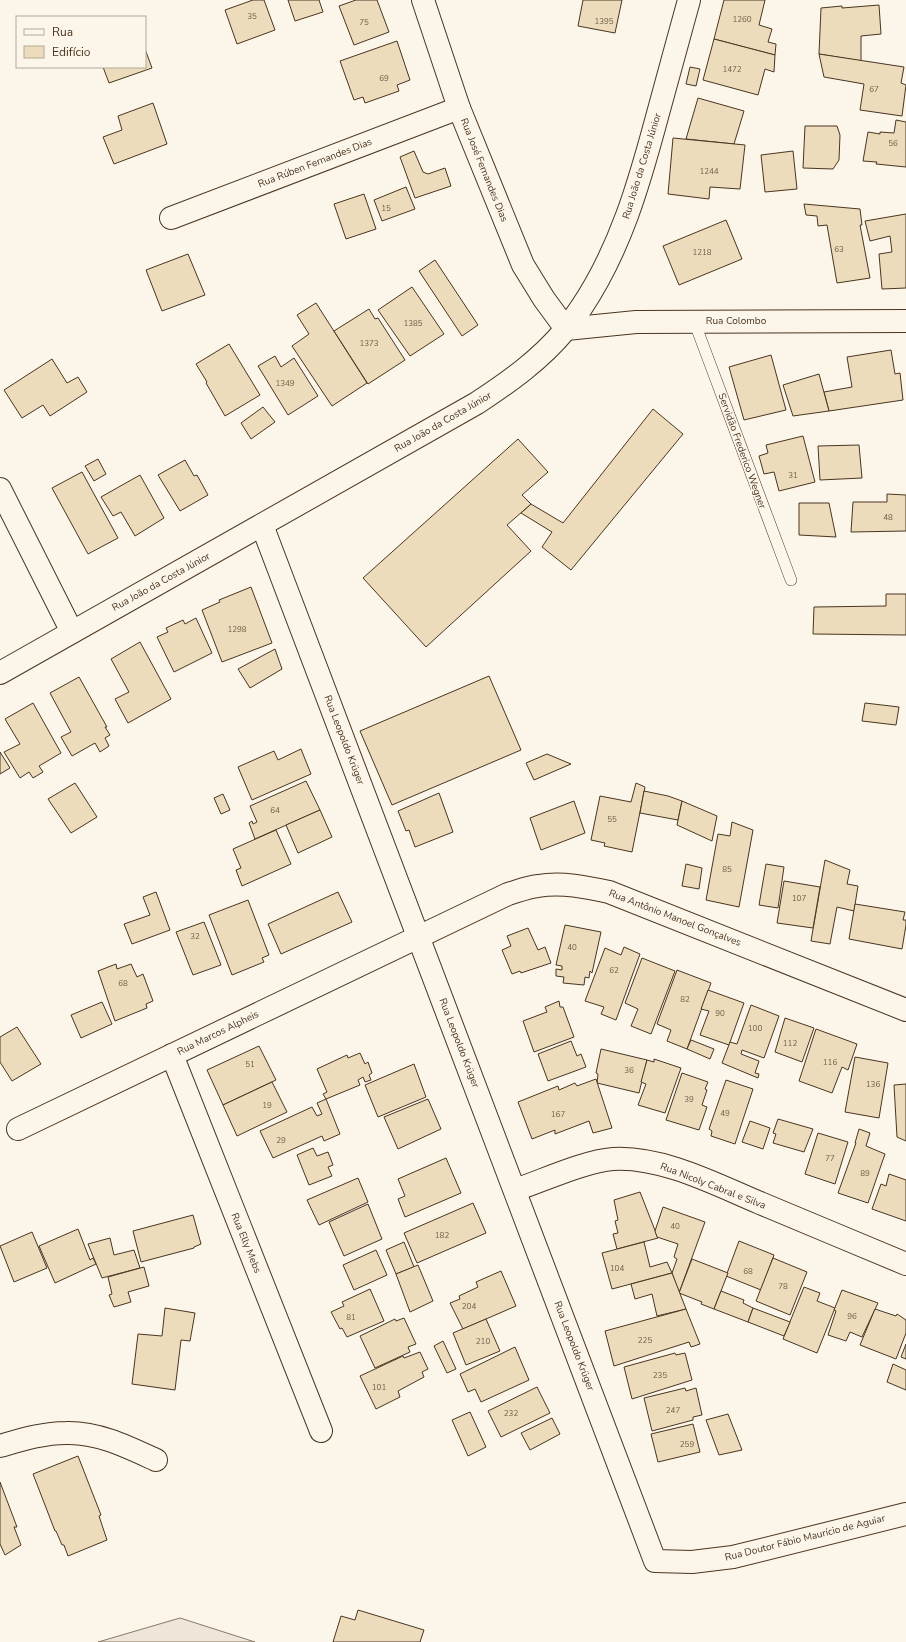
<svg xmlns="http://www.w3.org/2000/svg" width="906" height="1642" font-family="'Nunito Sans',sans-serif">
<style>
.green{fill:#ede6d9;stroke:#887966}
.building{fill:#ecdcbc;stroke:#4a3520}
.lines{fill:none;stroke-linecap:round;stroke-linejoin:round}
.lane-casing{stroke:#4a3520;stroke-width:12}
.street-casing{stroke:#4a3520;stroke-width:24}
.secondary-casing{stroke:#4a3520;stroke-width:24}
.lane{stroke:#fbf6e9;stroke-width:11}
.street{stroke:#fbf6e9;stroke-width:22}
.secondary{stroke:#fbf6e9;stroke-width:22}
.labels{text-anchor:middle;dominant-baseline:central;stroke-width:3;stroke-linejoin:round;paint-order:stroke}
.number-label{font-size:8px;fill:#725f47}
.street-label{font-size:10px;fill:#4a3520;stroke:#fbf6e9}
</style>
<rect width="100%" height="100%" fill="#fbf6e9"/>
<!-- green -->
<path class="green" d="M180,1618L255,1642H98Z"/>
<!-- building -->
<g class="building">
<path d="M253,0H264L275,30L237,44L225,10Z"/>
<path d="M288,0H319L323,12L295,21Z"/>
<path d="M356,0H377L389,32L354,45L339,6Z"/>
<path d="M583,0H622L615,33L578,26Z"/>
<path d="M724,0H765L759,25L772,29L768,42L776,44L775,55L714,39Z"/>
<path d="M879,5L881,34L861,36V61L819,54L821,8L842,6V8Z"/>
<path d="M714,39L775,55L774,72L765,69L758,95L703,80Z"/>
<path d="M397,41L410,80L397,85L399,91L365,103L363,97L354,100L340,61Z"/>
<path d="M145,49L152,68L109,83L103,67H145Z"/>
<path d="M819,54L904,67L901,83L906,85L902,116L860,110L864,84L824,77Z"/>
<path d="M690,67L700,69L696,86L686,84Z"/>
<path d="M698,98L744,111L734,144L686,139Z"/>
<path d="M153,103L167,144L114,164L103,137L122,130L118,116Z"/>
<path d="M896,120L906,122V167L876,164L877,162L863,161L868,132L880,134V132L894,133Z"/>
<path d="M805,126H837L840,135L839,160L833,169L803,168Z"/>
<path d="M673,138L745,145L740,189L710,187L709,199L668,194Z"/>
<path d="M414,151L423,172L428,174L445,168L451,186L415,198L400,157Z"/>
<path d="M793,151L797,189L765,192L761,155Z"/>
<path d="M406,187L415,209L382,221L374,200Z"/>
<path d="M364,194L376,229L346,239L334,204Z"/>
<path d="M804,204L860,209L862,225H860L870,278L837,283L827,225L818,226L817,216L806,215Z"/>
<path d="M906,214V288L882,289L879,254L892,252L890,236L870,241L865,221Z"/>
<path d="M726,220L742,259L679,285L663,246Z"/>
<path d="M188,254L205,295L162,311L146,270Z"/>
<path d="M435,260L478,325L462,336L419,271Z"/>
<path d="M412,287L444,334L410,356L378,310Z"/>
<path d="M316,303L367,383L332,406L292,346L309,334L297,315Z"/>
<path d="M369,309L375,319L378,318L405,360L368,384L334,331Z"/>
<path d="M229,344L260,395L225,416L206,383L207,382L196,364Z"/>
<path d="M891,350L895,374L900,373L903,400L829,411L824,392L852,387L847,357Z"/>
<path d="M771,355L786,410L744,420L729,367Z"/>
<path d="M275,356L281,367L294,358L318,396L288,415L258,366Z"/>
<path d="M52,359L67,383L78,377L87,392L50,416L43,405L22,418L4,390Z"/>
<path d="M819,374L829,411L793,416L783,385Z"/>
<path d="M263,407L275,422L251,439L241,423Z"/>
<path d="M653,409L683,434L571,570L542,547L552,532L521,513L531,504L563,523Z"/>
<path d="M803,436L815,482L779,491L774,472L764,474L759,456L768,453L766,445Z"/>
<path d="M518,439L548,472L522,495L531,504L507,525L531,551L426,647L363,578Z"/>
<path d="M859,445L862,478L820,480L818,446Z"/>
<path d="M98,459L106,474L94,481L85,466Z"/>
<path d="M185,460L194,476L197,475L208,495L180,511L158,475Z"/>
<path d="M82,472L118,538L88,554L52,488Z"/>
<path d="M140,475L164,518L135,536L121,512L113,516L101,497Z"/>
<path d="M887,494L906,495V531L851,532L853,502H887Z"/>
<path d="M799,503H829L836,537L799,535Z"/>
<path d="M251,587L272,643L222,662L202,610L220,602L219,600Z"/>
<path d="M886,594H906V635L813,634L814,607L886,606Z"/>
<path d="M196,618L212,653L174,672L157,637L168,632L166,628L183,620L185,624Z"/>
<path d="M140,642L171,699L128,723L115,699L129,692L111,659Z"/>
<path d="M275,649L282,669L250,688L238,669Z"/>
<path d="M489,676L521,750L392,805L360,731Z"/>
<path d="M79,677L107,727H105L110,735L105,738L109,746L100,752L95,743L72,756L61,737L71,732L50,693Z"/>
<path d="M33,703L61,753L39,766L43,772L33,778L29,772L20,778L4,752L20,744L5,719Z"/>
<path d="M865,703L899,707L896,725L862,721Z"/>
<path d="M301,749L311,774L252,800L238,767L274,751L278,760Z"/>
<path d="M0,752L10,768L0,774Z"/>
<path d="M547,754L571,764L534,780L526,763Z"/>
<path d="M306,781L320,810L255,839L249,823L252,821L253,824L257,822L250,806Z"/>
<path d="M75,783L97,817L71,833L48,799Z"/>
<path d="M636,783L645,787L632,852L604,846L605,843L591,840L600,796L631,802Z"/>
<path d="M644,791L668,796L682,801L678,820L640,813Z"/>
<path d="M439,793L453,832L415,847L409,830L406,831L398,811Z"/>
<path d="M223,794L230,810L221,814L214,798Z"/>
<path d="M574,801L585,833L541,850L530,818Z"/>
<path d="M682,801L717,816L712,841L677,825Z"/>
<path d="M320,810L332,837L298,853L286,825Z"/>
<path d="M732,822L753,830L739,907L706,900L718,834L730,836Z"/>
<path d="M276,830L291,864L242,886L236,870L241,868L233,849Z"/>
<path d="M825,860L850,870L847,884L858,886L854,911L837,907L830,944L811,941Z"/>
<path d="M686,864L702,868L699,889L682,886Z"/>
<path d="M766,864L784,867L778,908L759,905Z"/>
<path d="M784,881L820,887L813,928L777,923Z"/>
<path d="M156,892L170,930L132,944L124,924L150,915L143,897Z"/>
<path d="M338,892L352,922L281,954L268,924Z"/>
<path d="M248,900L269,955L262,958L264,962L232,975L209,915Z"/>
<path d="M855,904L905,912L903,920H906V925L902,949L849,939Z"/>
<path d="M204,922L221,965L193,975L176,932Z"/>
<path d="M565,925L601,932L592,973L590,971L589,978L585,977L584,985L563,983L564,977L556,976V969L562,970V966L556,965Z"/>
<path d="M528,928L538,950L545,947L551,963L521,973L520,971L512,974L502,950L511,946L507,936Z"/>
<path d="M624,947L640,954L616,1020L601,1014L604,1007L585,1001L605,948L621,955Z"/>
<path d="M642,958L675,971L651,1034L631,1026L638,1009L625,1003Z"/>
<path d="M116,964L117,969L131,964L137,977L143,974L153,1001L146,1004L147,1008L115,1021L98,971Z"/>
<path d="M677,970L711,983L687,1049L667,1041L671,1030L657,1024Z"/>
<path d="M708,990L744,1003L729,1045L700,1035L709,1011L701,1009Z"/>
<path d="M559,1001L560,1007H563L574,1037L534,1052L523,1021L547,1012L545,1007Z"/>
<path d="M102,1002L112,1024L81,1038L71,1015Z"/>
<path d="M751,1005L779,1016L764,1058L742,1050L741,1054L759,1061L755,1073L759,1074L758,1078L722,1063L730,1042L737,1044Z"/>
<path d="M785,1018L814,1028L802,1062L775,1052Z"/>
<path d="M17,1027L41,1064L12,1081L0,1062V1037Z"/>
<path d="M816,1029L857,1044L848,1070L842,1067L832,1093L799,1081Z"/>
<path d="M691,1040L714,1049L710,1059L687,1049Z"/>
<path d="M571,1041L577,1056L581,1054L586,1067L548,1081L538,1054Z"/>
<path d="M259,1046L276,1080L223,1105L207,1070Z"/>
<path d="M601,1049L647,1060L639,1093L597,1083L598,1074L596,1073Z"/>
<path d="M360,1053L365,1064L368,1062L372,1073L369,1075L371,1080L365,1082L363,1077L358,1080L360,1085L326,1099L323,1094L327,1092L317,1069L347,1055L348,1058Z"/>
<path d="M855,1057L888,1063L879,1118L845,1112Z"/>
<path d="M654,1059L681,1068L665,1113L638,1105L646,1084L641,1082L647,1060L654,1062Z"/>
<path d="M414,1064L426,1097L378,1117L365,1085Z"/>
<path d="M682,1073L708,1082L705,1089L707,1090L702,1105L707,1107L699,1130L666,1120Z"/>
<path d="M596,1079L612,1128L593,1133L589,1121L555,1134V1130L532,1139L518,1102L558,1086L559,1090L575,1083L577,1086Z"/>
<path d="M726,1080L753,1089L735,1144L711,1136L712,1131L709,1129Z"/>
<path d="M272,1082L287,1112L237,1136L223,1105Z"/>
<path d="M906,1084V1141L897,1137L894,1085Z"/>
<path d="M326,1099L340,1134L324,1141L322,1136L273,1158L260,1131L312,1107L317,1116L322,1114L317,1103Z"/>
<path d="M428,1099L441,1129L398,1149L384,1117Z"/>
<path d="M778,1119L813,1129L804,1152L773,1143L776,1134L773,1133Z"/>
<path d="M750,1121L770,1128L763,1149L742,1142Z"/>
<path d="M859,1129L870,1133L866,1146L885,1154L868,1203L838,1193L856,1143H855Z"/>
<path d="M818,1133L848,1142L835,1184L805,1174Z"/>
<path d="M313,1148L317,1156L328,1152L333,1165L328,1167L332,1176L309,1185L297,1155Z"/>
<path d="M446,1158L461,1193L405,1217L398,1199L405,1196L398,1179Z"/>
<path d="M889,1174L906,1180V1221L872,1209L881,1184L886,1186Z"/>
<path d="M358,1178L368,1202L319,1225L307,1200Z"/>
<path d="M640,1192L658,1238L617,1249L613,1234L618,1233L615,1221L618,1220L614,1200Z"/>
<path d="M473,1203L486,1233L417,1263L404,1233Z"/>
<path d="M368,1204L382,1239L344,1256L329,1222Z"/>
<path d="M663,1207L705,1222L679,1293L672,1273L677,1259L674,1257L678,1244L657,1237L655,1231Z"/>
<path d="M193,1215L201,1244L194,1247V1248L141,1262L133,1231Z"/>
<path d="M78,1229L90,1260L93,1258L96,1264L55,1283L39,1246Z"/>
<path d="M32,1232L47,1268L14,1282L0,1246Z"/>
<path d="M110,1238L114,1255L134,1250L140,1268L102,1278L88,1244Z"/>
<path d="M739,1241L774,1255L761,1290L726,1276Z"/>
<path d="M404,1242L414,1267L396,1274L386,1250Z"/>
<path d="M644,1242L650,1267L667,1262L672,1273L612,1289L602,1253Z"/>
<path d="M376,1250L387,1275L354,1290L343,1265Z"/>
<path d="M773,1258L807,1272L790,1315L756,1301Z"/>
<path d="M692,1259L728,1273L714,1309L701,1304L702,1302L679,1293Z"/>
<path d="M418,1265L433,1301L410,1312L396,1274Z"/>
<path d="M144,1267L149,1286L128,1292L131,1302L114,1307L109,1295L112,1294L108,1277Z"/>
<path d="M501,1271L516,1306L463,1329L450,1303L460,1299L459,1296L478,1287L476,1282Z"/>
<path d="M672,1273L686,1309L657,1316L652,1294L635,1299L631,1284Z"/>
<path d="M804,1287L820,1293L817,1301L835,1308L817,1353L783,1339Z"/>
<path d="M370,1289L384,1321L347,1337L342,1328L340,1329L331,1312L344,1306L342,1302Z"/>
<path d="M842,1290L878,1303L862,1337L850,1332L846,1341L828,1335L836,1311L834,1310Z"/>
<path d="M721,1291L744,1300L743,1303L753,1308L748,1322L714,1309Z"/>
<path d="M165,1308L195,1313L190,1341L181,1340L175,1390L132,1384L138,1334L162,1336Z"/>
<path d="M753,1308L790,1322L784,1336L748,1322Z"/>
<path d="M686,1309L700,1344L691,1347L689,1342L614,1366L605,1331Z"/>
<path d="M875,1309L896,1316L897,1314L906,1320V1333L896,1359L860,1345Z"/>
<path d="M404,1318L416,1344L408,1347L410,1352L375,1368L360,1336L395,1319L396,1321Z"/>
<path d="M486,1319L500,1351L466,1365L453,1333Z"/>
<path d="M443,1341L456,1369L447,1373L434,1346Z"/>
<path d="M906,1344V1359L901,1357Z"/>
<path d="M515,1347L529,1380L481,1402L475,1389L468,1392L460,1374Z"/>
<path d="M420,1352L428,1369L422,1372L424,1377L398,1391L400,1397L376,1409L360,1376L403,1356L404,1358Z"/>
<path d="M675,1353L676,1355L685,1353L692,1380L632,1399L624,1367Z"/>
<path d="M893,1364L906,1370V1390L887,1382Z"/>
<path d="M537,1387L550,1413L501,1437L488,1411Z"/>
<path d="M685,1388L686,1391L696,1388L702,1415L693,1417V1420L652,1431L644,1398Z"/>
<path d="M470,1412L486,1447L468,1456L452,1420Z"/>
<path d="M728,1414L742,1450L719,1455L706,1420Z"/>
<path d="M552,1418L560,1434L530,1450L521,1433Z"/>
<path d="M693,1424L700,1452L658,1462L651,1434Z"/>
<path d="M78,1456L101,1515L99,1516L107,1540L68,1556L64,1545H62L56,1531H55L33,1474Z"/>
<path d="M0,1482L17,1527H14L21,1545L5,1555L0,1544Z"/>
<path d="M358,1610L424,1630L420,1642H333L341,1616L355,1620Z"/>
</g>
<g class="lines">
<defs>
<path id="lane" d="M694,321L791,580"/>
<g id="street">
<path d="M423,0L459,108L523,265L544,299L566,329"/>
<path d="M171,218L459,108"/>
<path d="M0,489L72,632"/>
<path d="M262,525L655,1561L692,1562L733,1557L906,1514"/>
<path d="M172,1055L321,1431"/>
<path d="M18,1129L508,894C518,891 528,887 538,886C562,882 586,887 609,892L906,1010"/>
<path d="M515,1190C542,1181 585,1161 613,1159C662,1156 717,1185 760,1203C809,1223 857,1244 906,1264"/>
<path d="M0,1446C21,1440 43,1433 66,1433C98,1432 128,1447 156,1460"/>
</g>
<g id="secondary">
<path d="M566,329L636,322L906,321"/>
<path d="M0,673L477,403C509,382 540,360 565,330C571,323 576,315 581,308C620,250 639,184 657,117C668,78 678,39 689,0"/>
</g>
</defs>
<!-- lane casing -->
<use href="#lane" class="lane-casing"/>
<!-- street casing -->
<use href="#street" class="street-casing"/>
<!-- secondary casing -->
<use href="#secondary" class="secondary-casing"/>
<!-- lane -->
<use href="#lane" class="lane"/>
<!-- street -->
<use href="#street" class="street"/>
<!-- secondary -->
<use href="#secondary" class="secondary"/>
</g>
<g class="labels">
<!-- number labels -->
<g class="number-label">
<text x="252" y="16">35</text>
<text x="742" y="19">1260</text>
<text x="604" y="21">1395</text>
<text x="364" y="22">75</text>
<text x="732" y="69">1472</text>
<text x="384" y="78">69</text>
<text x="874" y="89">67</text>
<text x="893" y="143">56</text>
<text x="709" y="171">1244</text>
<text x="386" y="208">15</text>
<text x="839" y="249">63</text>
<text x="702" y="252">1218</text>
<text x="413" y="323">1385</text>
<text x="369" y="343">1373</text>
<text x="285" y="383">1349</text>
<text x="793" y="475">31</text>
<text x="888" y="517">48</text>
<text x="237" y="629">1298</text>
<text x="275" y="810">64</text>
<text x="612" y="819">55</text>
<text x="727" y="869">85</text>
<text x="799" y="898">107</text>
<text x="195" y="936">32</text>
<text x="572" y="947">40</text>
<text x="614" y="970">62</text>
<text x="123" y="983">68</text>
<text x="685" y="999">82</text>
<text x="720" y="1013">90</text>
<text x="755" y="1028">100</text>
<text x="790" y="1043">112</text>
<text x="830" y="1062">116</text>
<text x="250" y="1064">51</text>
<text x="629" y="1070">36</text>
<text x="873" y="1084">136</text>
<text x="689" y="1099">39</text>
<text x="267" y="1105">19</text>
<text x="725" y="1113">49</text>
<text x="558" y="1114">167</text>
<text x="281" y="1140">29</text>
<text x="830" y="1158">77</text>
<text x="865" y="1173">89</text>
<text x="675" y="1226">40</text>
<text x="442" y="1235">182</text>
<text x="617" y="1268">104</text>
<text x="748" y="1271">68</text>
<text x="783" y="1286">78</text>
<text x="469" y="1306">204</text>
<text x="852" y="1316">96</text>
<text x="351" y="1317">81</text>
<text x="645" y="1340">225</text>
<text x="483" y="1341">210</text>
<text x="660" y="1375">235</text>
<text x="379" y="1387">101</text>
<text x="673" y="1410">247</text>
<text x="511" y="1413">232</text>
<text x="687" y="1444">259</text>
</g>
<!-- street labels -->
<g class="street-label">
<text transform="translate(315 163) rotate(-21)">Rua Rúben Fernandes Dias</text>
<text transform="translate(642 166) rotate(-73)">Rua João da Costa Júnior</text>
<text transform="translate(484 170) rotate(68)">Rua José Fernandes Dias</text>
<text x="736" y="321">Rua Colombo</text>
<text transform="translate(443 422) rotate(-30)">Rua João da Costa Júnior</text>
<text transform="translate(742 451) rotate(70)">Servidão Frederico Wegner</text>
<text transform="translate(161 582) rotate(-29)">Rua João da Costa Júnior</text>
<text transform="translate(344 740) rotate(69)">Rua Leopoldo Krüger</text>
<text transform="translate(675 918) rotate(21)">Rua Antônio Manoel Gonçalves</text>
<text transform="translate(218 1033) rotate(-26)">Rua Marcos Alpheis</text>
<text transform="translate(459 1043) rotate(69)">Rua Leopoldo Krüger</text>
<text transform="translate(713 1186) rotate(21)">Rua Nicoly Cabral e Silva</text>
<text transform="translate(246 1243) rotate(68)">Rua Elly Mebs</text>
<text transform="translate(574 1346) rotate(69)">Rua Leopoldo Krüger</text>
<text transform="translate(805 1538) rotate(-14)">Rua Doutor Fábio Maurício de Aguiar</text>
</g>
</g>
<!-- legend -->
<rect x="16" y="16" width="130" height="52" fill="#fbf6e9" stroke="#b4a999"/>
<rect x="24" y="29" width="20" height="6" fill="#fbf6e9" stroke="#b4a999"/>
<text x="52" y="36" font-size="12" fill="#4a3520">Rua</text>
<rect x="24" y="46" width="20" height="12" fill="#ecdcbc" stroke="#b4a999"/>
<text x="52" y="56" font-size="12" fill="#4a3520">Edifício</text>
</svg>
